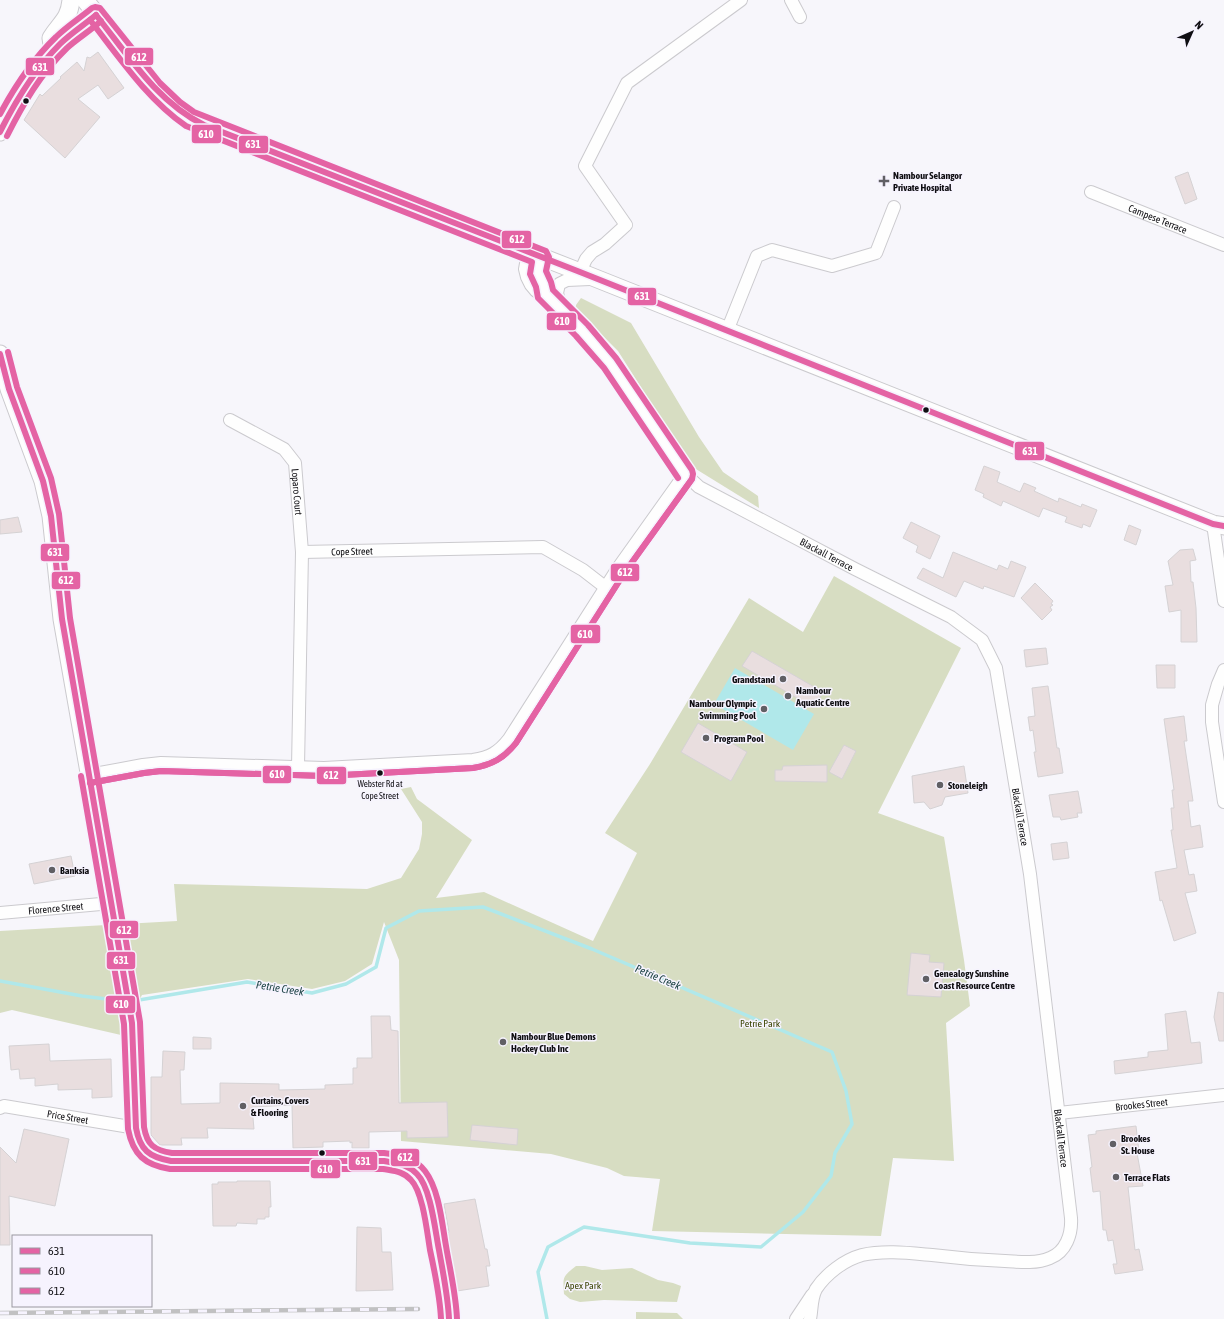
<svg xmlns="http://www.w3.org/2000/svg" width="1224" height="1319" font-family="'Asap Condensed',sans-serif">
<style>
.green{fill:#d7ddc2}
.water{fill:#b0e8ea}
.lines{fill:none;stroke-linecap:round;stroke-linejoin:round}
.stream{stroke:#b0e8ea;stroke-width:3.5}
.building{fill:#e9dedf;stroke:#d5d2d4}
.street-casing{stroke:#cbcace;stroke-width:14}
.secondary-casing{stroke:#cbcace;stroke-width:19}
.street{stroke:#fefefe;stroke-width:12}
.secondary{stroke:#fefefe;stroke-width:17}
.rail-casing{stroke:#c1c1c2;stroke-width:4.5}
.rail{stroke:#f6f3fe;stroke-width:3;stroke-dasharray:9;stroke-linecap:butt}
.bus-1-casing{stroke:#f6f3fe;stroke-width:9}
.bus-2-casing{stroke:#f6f3fe;stroke-width:9}
.bus-3-casing{stroke:#f6f3fe;stroke-width:9}
.bus-1{stroke:#e463a4;stroke-width:6}
.bus-2{stroke:#e463a4;stroke-width:6}
.bus-3{stroke:#e463a4;stroke-width:6}
.bus-dot{fill:#0f0e12;stroke:#f6f3fe;stroke-width:1.5}
.poi-dot{fill:#605f64;stroke:#f6f3fe;stroke-width:1.5}
.labels{text-anchor:middle;dominant-baseline:central;stroke-width:3;stroke-linejoin:round;paint-order:stroke}
.bus-label{font-size:9px;fill:#0f0e12;stroke:#f6f3fe}
.poi-label{font-size:10px;font-weight:bold;fill:#0f0e12;stroke:#f6f3fe;text-anchor:start}
.street-label{font-size:10px;fill:#0f0e12;stroke:#f6f3fe}
.park-label{font-size:10px;fill:#394300;stroke:#f6f3fe}
.water-label{font-size:11px;font-style:italic;fill:#1b4243;stroke:#f6f3fe}
.line-badge{stroke:#f6f3fe;stroke-width:1.5}
.badge-label{font-size:11px;text-anchor:middle;font-weight:bold;fill:#fff}
</style>
<rect width="100%" height="100%" fill="#f7f6fb"/>
<!-- green -->
<g class="green">
<path d="M581,298L631,323L699,437L723,472L758,496L759,508L691,466L618,351L576,309V305Z"/>
<path d="M834,576L961,648L878,813L944,837L964,960L970,1006L946,1023L954,1161L893,1158L881,1236L652,1231L660,1179L624,1176L607,1168L551,1154L401,1141L399,960L384,922L372,964L345,981L312,989L248,979L142,995L121,1035L12,1010L0,1013V931L177,921L174,884L367,889L401,878L419,849L422,834V822L401,789L411,787L417,799L472,840L436,898L484,892L593,941L637,853L605,833L650,764L749,598L803,632Z"/>
<path d="M576,1266H585L602,1270L632,1268L658,1280L673,1283L681,1286L677,1302L604,1300L580,1302L570,1299L564,1294C563,1277 562,1277 576,1266Z"/>
<path d="M636,1312L677,1313L683,1319H636Z"/>
</g>
<!-- water -->
<path class="water" d="M735,668L814,714L793,750L714,704Z"/>
<g class="lines">
<!-- stream -->
<g class="stream">
<path d="M0,981L82,996L123,1001"/>
<path d="M133,1001L247,982L312,993L346,984L376,967L386,928L419,911L483,907L592,949L832,1052L846,1091L852,1124L835,1153L831,1176L803,1212L761,1247L690,1243L584,1227L548,1247L538,1272L547,1319"/>
</g>
</g>
<!-- building -->
<g class="building">
<path d="M98,52L124,88L108,99L98,85L78,99L100,117L65,158L24,120L40,94L42,96L61,78L60,77L77,62L84,71L87,57L90,58Z"/>
<path d="M1188,172L1197,199L1185,204L1175,177Z"/>
<path d="M984,466L1000,472L997,482L1020,492L1024,483L1036,488L1034,491L1058,502L1059,498L1081,507L1082,504L1097,510L1090,527L1083,524L1082,528L1065,522L1067,517L1043,508L1039,517L1003,501L1001,506L983,497L984,494L975,490Z"/>
<path d="M18,517L22,532L0,534V520Z"/>
<path d="M911,522L940,536L930,559L916,552L918,546L903,538Z"/>
<path d="M1129,525L1141,530L1136,545L1124,540Z"/>
<path d="M1193,549L1196,560L1190,561L1191,582H1193L1196,608L1197,642H1181V610L1169,612L1165,586L1173,585L1168,561L1180,550Z"/>
<path d="M953,552L997,570L999,565L1008,569L1011,561L1026,567L1014,597L984,586L983,589L964,581L956,597L917,578L923,568L943,578Z"/>
<path d="M1035,583L1053,601L1051,604L1053,605L1050,607L1052,610L1042,620L1021,598Z"/>
<path d="M1046,648L1048,664L1026,667L1024,650Z"/>
<path d="M752,651L823,692L814,708L742,666Z"/>
<path d="M1156,665H1175V688H1157Z"/>
<path d="M1048,686L1057,748H1059L1063,773L1038,777L1034,752H1036L1033,730L1030,731L1028,717L1035,716L1032,688Z"/>
<path d="M1184,716L1187,741H1184L1193,801H1188L1191,827L1200,825L1203,847L1184,850L1189,875L1194,874L1197,891L1185,893L1196,933L1174,941L1162,900L1160,901L1155,872L1177,868L1171,830H1173L1171,808H1174L1172,790H1174L1164,719Z"/>
<path d="M698,723L747,752L731,781L681,752Z"/>
<path d="M844,745L856,751L842,779L829,772Z"/>
<path d="M827,765V782L775,781V770H782L783,766Z"/>
<path d="M964,766L968,793L945,797L942,805L930,809L924,802L914,803L912,776Z"/>
<path d="M1078,791L1082,813H1077L1078,817L1061,820L1060,817H1053L1049,795Z"/>
<path d="M1067,842L1069,858L1053,860L1051,844Z"/>
<path d="M71,856L75,876L34,884L29,864Z"/>
<path d="M911,953L930,955L929,962L944,963L941,997L907,995Z"/>
<path d="M1218,992L1224,993V1041H1219L1214,1017Z"/>
<path d="M1186,1011L1191,1043L1200,1042L1202,1063L1115,1074L1114,1061L1148,1057V1052L1168,1050L1165,1014Z"/>
<path d="M371,1016H390L391,1030L398,1031L399,1103L447,1102L448,1137L407,1138V1131L369,1132V1148H352V1142L350,1143V1141L323,1142V1147L293,1148L292,1105L252,1107L254,1129L207,1128L208,1138H181L182,1145H160L151,1135V1077H162L163,1051L185,1052L184,1070H180L181,1104L220,1103V1083L279,1084V1090L325,1089V1085L353,1084V1068H357V1058H372Z"/>
<path d="M193,1037L211,1038V1049H193Z"/>
<path d="M49,1044L50,1061L111,1059L112,1097L92,1098V1089L58,1090V1084L35,1086V1078L20,1079L19,1069L11,1070L9,1046Z"/>
<path d="M472,1125L518,1129L517,1145L470,1140Z"/>
<path d="M1136,1126L1139,1152L1137,1153L1143,1186L1128,1187L1135,1250L1139,1249L1143,1270L1115,1274L1113,1264H1117L1113,1240L1108,1241L1106,1230H1103L1100,1191L1093,1192L1090,1168L1092,1167L1088,1135L1096,1134V1131Z"/>
<path d="M24,1129L69,1139L55,1206L9,1196L10,1245H0V1147L16,1163Z"/>
<path d="M237,1181H270L271,1207H269V1217H265V1219H257V1224L237,1223L236,1226H213L212,1184H218V1182H237Z"/>
<path d="M475,1199L485,1249H487L490,1266H486L489,1286L457,1291L448,1233L449,1232L444,1204Z"/>
<path d="M357,1227L381,1228L382,1252H391L393,1290L356,1291Z"/>
</g>
<g class="lines">
<defs>
<g id="street">
<path d="M791,0L800,17"/>
<path id="s1" d="M1091,192L1224,245"/>
<path id="s2" d="M528,253L525,269L527,277L531,285L536,291L545,294L582,331L610,363L685,474L699,487L855,569L951,617L982,640L996,668L1030,874L1071,1218C1072,1234 1066,1252 1050,1258C1036,1264 1019,1262 1005,1261C980,1260 956,1258 932,1255C909,1253 884,1250 862,1255C844,1260 826,1274 816,1289C811,1298 812,1310 810,1319"/>
<path d="M541,257L538,269V273L544,285L545,294"/>
<path d="M580,272L586,259L592,252L605,244L626,225L585,166L627,83L741,0"/>
<path d="M561,308L557,293L559,284L567,280L590,279"/>
<path d="M727,331L757,256L772,250L832,266L876,253L894,207"/>
<path id="s3" d="M230,420L284,449L295,463L302,552L298,767"/>
<path d="M1213,524L1224,601"/>
<path id="s4" d="M302,552L543,547L583,570L605,587"/>
<path d="M1224,670L1218,684L1212,705V722L1224,802"/>
<path d="M89,775L143,765L161,763L324,768L473,760C490,757 498,753 509,739L618,568L685,474"/>
<path id="s5" d="M0,913L112,903"/>
<path id="s6" d="M0,1108L4,1106L136,1128"/>
<path id="s7" d="M1059,1113L1224,1095"/>
<path d="M796,1319L812,1295"/>
</g>
<g id="secondary">
<path d="M85,0L154,88C169,104 184,116 204,125L580,272L1213,524L1224,526"/>
<path d="M53,51L51,38C61,22 69,20 71,0"/>
<path d="M0,132C15,99 43,57 71,34C79,27 88,22 96,15"/>
<path d="M0,354L9,389L43,481L51,516L62,619L112,903L132,1023L136,1128C139,1150 150,1158 171,1161H384L406,1165L418,1175L424,1185L431,1208L448,1302L449,1319"/>
</g>
</defs>
<!-- street casing -->
<use href="#street" class="street-casing"/>
<!-- secondary casing -->
<use href="#secondary" class="secondary-casing"/>
<!-- street -->
<use href="#street" class="street"/>
<!-- secondary -->
<use href="#secondary" class="secondary"/>
<defs>
<path id="rail" d="M0,1313L418,1309"/>
</defs>
<!-- rail casing -->
<use href="#rail" class="rail-casing"/>
<!-- rail -->
<use href="#rail" class="rail"/>
<defs>
<g id="bus-1">
<path d="M96,15C128,55 157,102 204,125L580,272L1213,524L1224,526"/>
<path d="M0,132C16,100 35,69 60,44C71,33 84,25 96,15"/>
<path d="M0,354L9,389L43,481L51,516L62,619L132,1023L136,1128C140,1150 149,1157 171,1161H384C398,1164 407,1164 417,1174C431,1188 435,1230 439,1250C443,1273 448,1296 449,1319"/>
</g>
<g id="bus-2">
<path d="M90,20C119,57 147,99 186,126L532,262L530,274L536,287L538,298L576,336L604,368L678,478"/>
<path d="M7,136C23,104 41,73 67,48C78,38 90,31 101,21"/>
<path d="M81,776L124,1024L128,1129C133,1155 145,1165 170,1169H383C394,1171 403,1171 411,1180C423,1192 427,1232 430,1250C435,1273 440,1296 441,1319"/>
<path d="M90,783L144,773L161,771L324,776L473,768C492,765 504,758 516,743L625,572L692,479"/>
</g>
<g id="bus-3">
<path d="M0,114C15,86 33,59 56,37C67,26 80,18 92,8L95,7L100,8L160,83L180,102L194,112L546,251L549,257L546,271L551,282L553,290L588,325L616,358L692,470L693,474L692,479L625,572L516,743C504,758 492,765 473,768L324,776L161,771L144,773L90,783"/>
<path d="M8,352L17,387L51,478L59,514L70,618L140,1022L144,1127C147,1145 154,1150 172,1153H384C400,1155 414,1157 425,1171C439,1189 442,1223 446,1246C450,1270 456,1294 457,1319"/>
</g>
</defs>
<!-- bus-1 casing -->
<use href="#bus-1" class="bus-1-casing"/>
<!-- bus-2 casing -->
<use href="#bus-2" class="bus-2-casing"/>
<!-- bus-3 casing -->
<use href="#bus-3" class="bus-3-casing"/>
<!-- bus-1 -->
<use href="#bus-1" class="bus-1"/>
<!-- bus-2 -->
<use href="#bus-2" class="bus-2"/>
<!-- bus-3 -->
<use href="#bus-3" class="bus-3"/>
</g>
<!-- markers -->
<g class="bus-dot">
<circle cx="26" cy="101" r="3.5"/>
<circle cx="926" cy="410" r="3.5"/>
<circle cx="380" cy="773" r="3.5"/>
<circle cx="322" cy="1153" r="3.5"/>
</g>
<g class="poi-dot">
<path d="M882 175h4v4h4v4h-4v4h-4v-4h-4v-4h4z"/>
<circle cx="783" cy="679" r="4"/>
<circle cx="788" cy="696" r="4"/>
<circle cx="764" cy="709" r="4"/>
<circle cx="706" cy="738" r="4"/>
<circle cx="940" cy="785" r="4"/>
<circle cx="52" cy="870" r="4"/>
<circle cx="926" cy="979" r="4"/>
<circle cx="503" cy="1042" r="4"/>
<circle cx="243" cy="1106" r="4"/>
<circle cx="1113" cy="1144" r="4"/>
<circle cx="1116" cy="1177" r="4"/>
</g>
<g class="labels">
<!-- bus labels -->
<g class="bus-label">
<text x="380" y="784">Webster Rd at<tspan x="380" dy="12">Cope Street</tspan></text>
</g>
<!-- poi labels -->
<g class="poi-label">
<text x="893" y="175">Nambour Selangor<tspan x="893" dy="12">Private Hospital</tspan></text>
<text x="775" y="679" text-anchor="end">Grandstand</text>
<text x="796" y="690">Nambour<tspan x="796" dy="12">Aquatic Centre</tspan></text>
<text x="756" y="703" text-anchor="end">Nambour Olympic<tspan x="756" dy="12">Swimming Pool</tspan></text>
<text x="714" y="738">Program Pool</text>
<text x="948" y="785">Stoneleigh</text>
<text x="60" y="870">Banksia</text>
<text x="934" y="973">Genealogy Sunshine<tspan x="934" dy="12">Coast Resource Centre</tspan></text>
<text x="511" y="1036">Nambour Blue Demons<tspan x="511" dy="12">Hockey Club Inc</tspan></text>
<text x="251" y="1100">Curtains, Covers<tspan x="251" dy="12">&amp; Flooring</tspan></text>
<text x="1121" y="1138">Brookes<tspan x="1121" dy="12">St. House</tspan></text>
<text x="1124" y="1177">Terrace Flats</text>
</g>
<!-- street labels -->
<g class="street-label">
<text stroke="none"><textPath href="#s1" startOffset="72">Campese Terrace</textPath></text>
<text stroke="none"><textPath href="#s3" startOffset="108">Loparo Court</textPath></text>
<text stroke="none"><textPath href="#s4" startOffset="50">Cope Street</textPath></text>
<text stroke="none"><textPath href="#s2" startOffset="443">Blackall Terrace</textPath></text>
<text stroke="none"><textPath href="#s2" startOffset="803">Blackall Terrace</textPath></text>
<text stroke="none"><textPath href="#s5" startOffset="56">Florence Street</textPath></text>
<text stroke="none"><textPath href="#s7" startOffset="83">Brookes Street</textPath></text>
<text stroke="none"><textPath href="#s6" startOffset="69">Price Street</textPath></text>
<text stroke="none"><textPath href="#s2" startOffset="1127">Blackall Terrace</textPath></text>
</g>
<!-- park labels -->
<g class="park-label">
<text x="760" y="1023">Petrie Park</text>
<text x="583" y="1285">Apex Park</text>
</g>
<!-- water labels -->
<g class="water-label">
<text transform="translate(658 977) rotate(23)">Petrie Creek</text>
<text transform="translate(280 988) rotate(9)">Petrie Creek</text>
</g>
</g>
<g class="line-badge">
<rect x="124" y="47" width="30" height="19" rx="4" fill="#e463a4"/>
<rect x="25" y="57" width="30" height="19" rx="4" fill="#e463a4"/>
<rect x="191" y="124" width="31" height="20" rx="4" fill="#e463a4"/>
<rect x="238" y="135" width="31" height="19" rx="4" fill="#e463a4"/>
<rect x="501" y="230" width="31" height="19" rx="4" fill="#e463a4"/>
<rect x="627" y="287" width="30" height="19" rx="4" fill="#e463a4"/>
<rect x="546" y="312" width="31" height="19" rx="4" fill="#e463a4"/>
<rect x="1014" y="441" width="31" height="20" rx="4" fill="#e463a4"/>
<rect x="40" y="543" width="30" height="19" rx="4" fill="#e463a4"/>
<rect x="610" y="563" width="30" height="19" rx="4" fill="#e463a4"/>
<rect x="51" y="571" width="30" height="19" rx="4" fill="#e463a4"/>
<rect x="570" y="624" width="31" height="20" rx="4" fill="#e463a4"/>
<rect x="262" y="765" width="30" height="19" rx="4" fill="#e463a4"/>
<rect x="316" y="766" width="31" height="19" rx="4" fill="#e463a4"/>
<rect x="109" y="920" width="30" height="19" rx="4" fill="#e463a4"/>
<rect x="106" y="951" width="30" height="19" rx="4" fill="#e463a4"/>
<rect x="105" y="995" width="31" height="19" rx="4" fill="#e463a4"/>
<rect x="390" y="1148" width="30" height="19" rx="4" fill="#e463a4"/>
<rect x="348" y="1151" width="30" height="20" rx="4" fill="#e463a4"/>
<rect x="310" y="1159" width="31" height="20" rx="4" fill="#e463a4"/>
</g>
<g class="badge-label">
<text x="139" y="61">612</text>
<text x="40" y="71">631</text>
<text x="206" y="138">610</text>
<text x="253" y="148">631</text>
<text x="517" y="243">612</text>
<text x="642" y="300">631</text>
<text x="562" y="325">610</text>
<text x="1030" y="455">631</text>
<text x="55" y="556">631</text>
<text x="625" y="576">612</text>
<text x="66" y="584">612</text>
<text x="585" y="638">610</text>
<text x="277" y="778">610</text>
<text x="331" y="779">612</text>
<text x="124" y="934">612</text>
<text x="121" y="964">631</text>
<text x="121" y="1008">610</text>
<text x="405" y="1161">612</text>
<text x="363" y="1165">631</text>
<text x="325" y="1173">610</text>
</g>
<!-- legend -->
<rect x="12" y="1235" width="140" height="72" fill="#f6f3fe" stroke="#9a97a0"/>
<rect x="20" y="1248" width="20" height="6" fill="#e463a4" stroke="#9a97a0"/>
<text x="48" y="1255" font-size="12" fill="#0f0e12">631</text>
<rect x="20" y="1268" width="20" height="6" fill="#e463a4" stroke="#9a97a0"/>
<text x="48" y="1275" font-size="12" fill="#0f0e12">610</text>
<rect x="20" y="1288" width="20" height="6" fill="#e463a4" stroke="#9a97a0"/>
<text x="48" y="1295" font-size="12" fill="#0f0e12">612</text>
<!-- north arrow -->
<g transform="translate(1192 32) rotate(45)" stroke="#f6f3fe" stroke-width="3" paint-order="stroke">
<path d="M0-3L7 15L0 10L-7 15Z" fill="#0f0e12"/>
<text y="-6" font-size="11" font-weight="bold" text-anchor="middle" fill="#0f0e12">N</text>
</g>
</svg>
